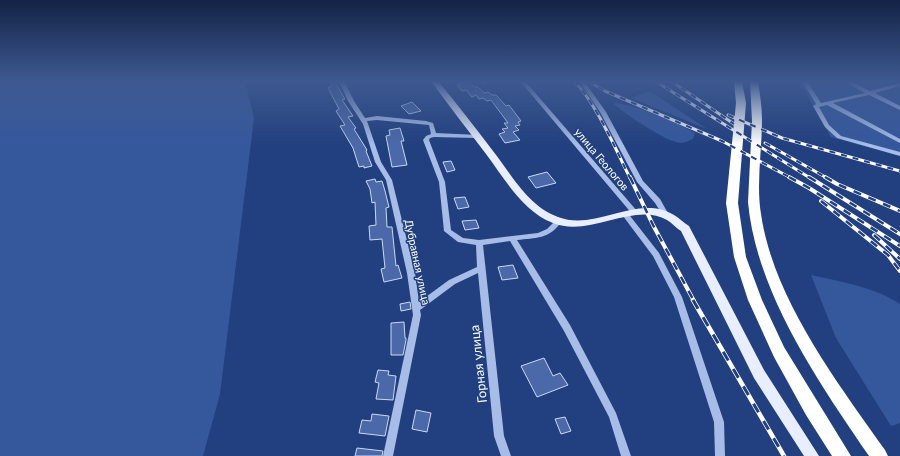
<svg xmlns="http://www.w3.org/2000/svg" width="900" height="456" font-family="Lato,sans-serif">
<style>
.green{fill:#35589d}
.building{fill:#4b69a8;stroke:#cad9f5}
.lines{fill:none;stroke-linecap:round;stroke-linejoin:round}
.minor{fill:#a7bde7;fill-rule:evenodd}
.major{fill:#e8eefd;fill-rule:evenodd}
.highway{fill:#fff;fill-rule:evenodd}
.rail-far2-casing{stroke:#fff;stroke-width:3}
.rail-far1-casing{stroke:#fff;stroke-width:4}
.rail-casing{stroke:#fff;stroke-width:4.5}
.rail-far2{stroke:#22407f;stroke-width:2;stroke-dasharray:6;stroke-linecap:butt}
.rail-far1{stroke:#22407f;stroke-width:2.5;stroke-dasharray:8;stroke-linecap:butt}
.rail{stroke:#22407f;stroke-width:3;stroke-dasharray:10;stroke-linecap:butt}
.labels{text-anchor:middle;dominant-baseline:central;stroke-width:3;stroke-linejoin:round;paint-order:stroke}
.street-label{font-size:11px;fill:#fff;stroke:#22407f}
.near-street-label{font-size:13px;fill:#fff;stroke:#22407f}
</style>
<rect width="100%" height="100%" fill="#22407f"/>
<!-- green -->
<g class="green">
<path d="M0,81H245L254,118L220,394L203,456H0Z"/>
<path d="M799,81H900V156L831,137Z"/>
<path d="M650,91L707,129L631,98Z"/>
<path d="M613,103C633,103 678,123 695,133L693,139C690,140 685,143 681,143C667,142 624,114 613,103Z"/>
<path d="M811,275C841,282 875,287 900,304V423L891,426L836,338Z"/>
</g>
<!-- building -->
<g class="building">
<path d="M330,81H334L345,99L342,100L353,116L348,117L356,128L354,129L367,150L366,151L372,166L364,168V166L359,167L353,148L340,126L345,125L336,111L339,109L328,88L332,86Z"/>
<path d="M469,81L474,87H478L484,93L488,92L492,95H496L506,106L509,105L521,121L518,122L520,125L515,126L519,130L513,132L520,140L505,143L499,134L505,132L502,129L508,128L504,123H508L491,100L487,101L483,98L479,99L476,95L472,97L466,90L462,91L457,85Z"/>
<path d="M412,102L421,111L409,114L401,106Z"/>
<path d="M400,128L404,141H401L407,165L392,167L386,136L390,135L389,130Z"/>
<path d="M451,161L455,170L447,172L443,162Z"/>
<path d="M547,172L556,183L536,188L528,177Z"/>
<path d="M375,179L376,182L382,181L385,191L389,207L386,208L387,227H392L396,266L398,265L402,278L384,282L381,269L385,268L382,239L370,240L369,226L376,225L375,202L372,203L370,189L366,181Z"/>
<path d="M465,197L469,207L458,209L454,198Z"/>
<path d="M476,220L479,228L465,230L462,221Z"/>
<path d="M513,265L518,278L502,280L498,267Z"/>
<path d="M410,302L411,309L401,311L400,304Z"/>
<path d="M404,322L405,338H406V340L403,355H391V323Z"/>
<path d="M544,358L553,376L560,373L568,385L537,397L521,366Z"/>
<path d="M378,370L389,371L388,375L396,376L393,400L376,399L379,383L375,382Z"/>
<path d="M416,410L431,413L427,432L412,429Z"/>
<path d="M372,414L389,416L385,436L359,433L362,420L371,421Z"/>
<path d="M565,417L571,431L561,434L555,419Z"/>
<path d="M357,448L383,451L382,456H355Z"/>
</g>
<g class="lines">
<!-- minor -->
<g class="minor">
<path d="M339,81H344L354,101L365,118L377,116L426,121L433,123L436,133L479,135V137L477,138L434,137L430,138L429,140L445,182L451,230L463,238L479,240L538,233L547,229L556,220H560L561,222C550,239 535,238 517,240L570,325L616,413L631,456H621L609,417L564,331L510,241L483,245L504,436L511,456H501L494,436L478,273L455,284L420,310L421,315L393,456H383L413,315L407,273L386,180L375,162L363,124L348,101ZM377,120L429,125L431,134L426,136L423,140L439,182L444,231L458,242L476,245L477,267L449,280L419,302L415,273L392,180L381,162L367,121Z"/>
<path d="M479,81H485L487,83L485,84Z"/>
<path d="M520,81H525L637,211L638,213L637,215H633Z"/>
<path d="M579,81H584L606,112L643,181L660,199L669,215L668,217H664L655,203L637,182L600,112Z"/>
<path d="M802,81H807L821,103L865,93L844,81H850L870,91L900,83V86L875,93L900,106V110L869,95L833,103L900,139V143L827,105L819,107L829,125L841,136L900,152V156L837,138L825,127L813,106L816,104Z"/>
<path d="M623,212H627L659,253L682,297L724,422L725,456H715L714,422L674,297L653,256L623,216L622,214Z"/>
</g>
<!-- major -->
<path class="major" d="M431,81H438C457,104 475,127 493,151C511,174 528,206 558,217C596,232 637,193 674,215C679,218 684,223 689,226L764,370L819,456H804L754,378L681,231C676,228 672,223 667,220C634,201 590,238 553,223C522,211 505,179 486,154C468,130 449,106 431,81Z"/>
<!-- highway -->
<g class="highway">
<path d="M734,81H742L746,103L738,203L746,257L762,300L784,347L851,456H832L806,415L774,357L748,300L734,257L726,203L736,103Z"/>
<path d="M750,81H758C760,94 762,107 762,120C762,151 756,183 761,214C773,298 837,382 885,450L888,456H869C819,383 756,292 748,202L752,121Z"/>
</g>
<defs>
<g id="rail-far2">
<path d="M574,81C596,103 616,150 630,178"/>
<path d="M588,81L605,91L722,141L791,178"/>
<path d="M655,81L810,178"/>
<path d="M671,81L734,124"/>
<path d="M728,115L782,138L900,171"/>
<path d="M765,143L827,178"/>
</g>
<g id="rail-far1">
<path d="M630,177L653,225L694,301"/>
<path d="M789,177L809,188L900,246"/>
<path d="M809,177L900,234"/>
<path d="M825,177L837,184L900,211"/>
<path d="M821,201L888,255L900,271"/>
<path d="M874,235L900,259"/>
</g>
<path id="rail" d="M693,300L784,456"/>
</defs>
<!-- rail-far2 casing -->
<use href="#rail-far2" class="rail-far2-casing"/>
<!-- rail-far1 casing -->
<use href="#rail-far1" class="rail-far1-casing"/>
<!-- rail casing -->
<use href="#rail" class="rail-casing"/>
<!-- rail-far2 -->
<use href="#rail-far2" class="rail-far2"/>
<!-- rail-far1 -->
<use href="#rail-far1" class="rail-far1"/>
<!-- rail -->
<use href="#rail" class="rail"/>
</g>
<!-- sky -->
<linearGradient id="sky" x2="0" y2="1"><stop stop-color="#132346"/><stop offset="0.56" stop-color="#3e5990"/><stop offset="1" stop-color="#3e5990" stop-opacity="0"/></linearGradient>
<rect width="900" height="145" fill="url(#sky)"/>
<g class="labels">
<!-- street labels -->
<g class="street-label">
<text transform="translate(602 159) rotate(50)">улица Геологов</text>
<text transform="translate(418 262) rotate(78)">Дубравная улица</text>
</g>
<!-- near-street labels -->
<g class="near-street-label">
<text transform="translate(478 364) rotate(-96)">Горная улица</text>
</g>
</g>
</svg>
